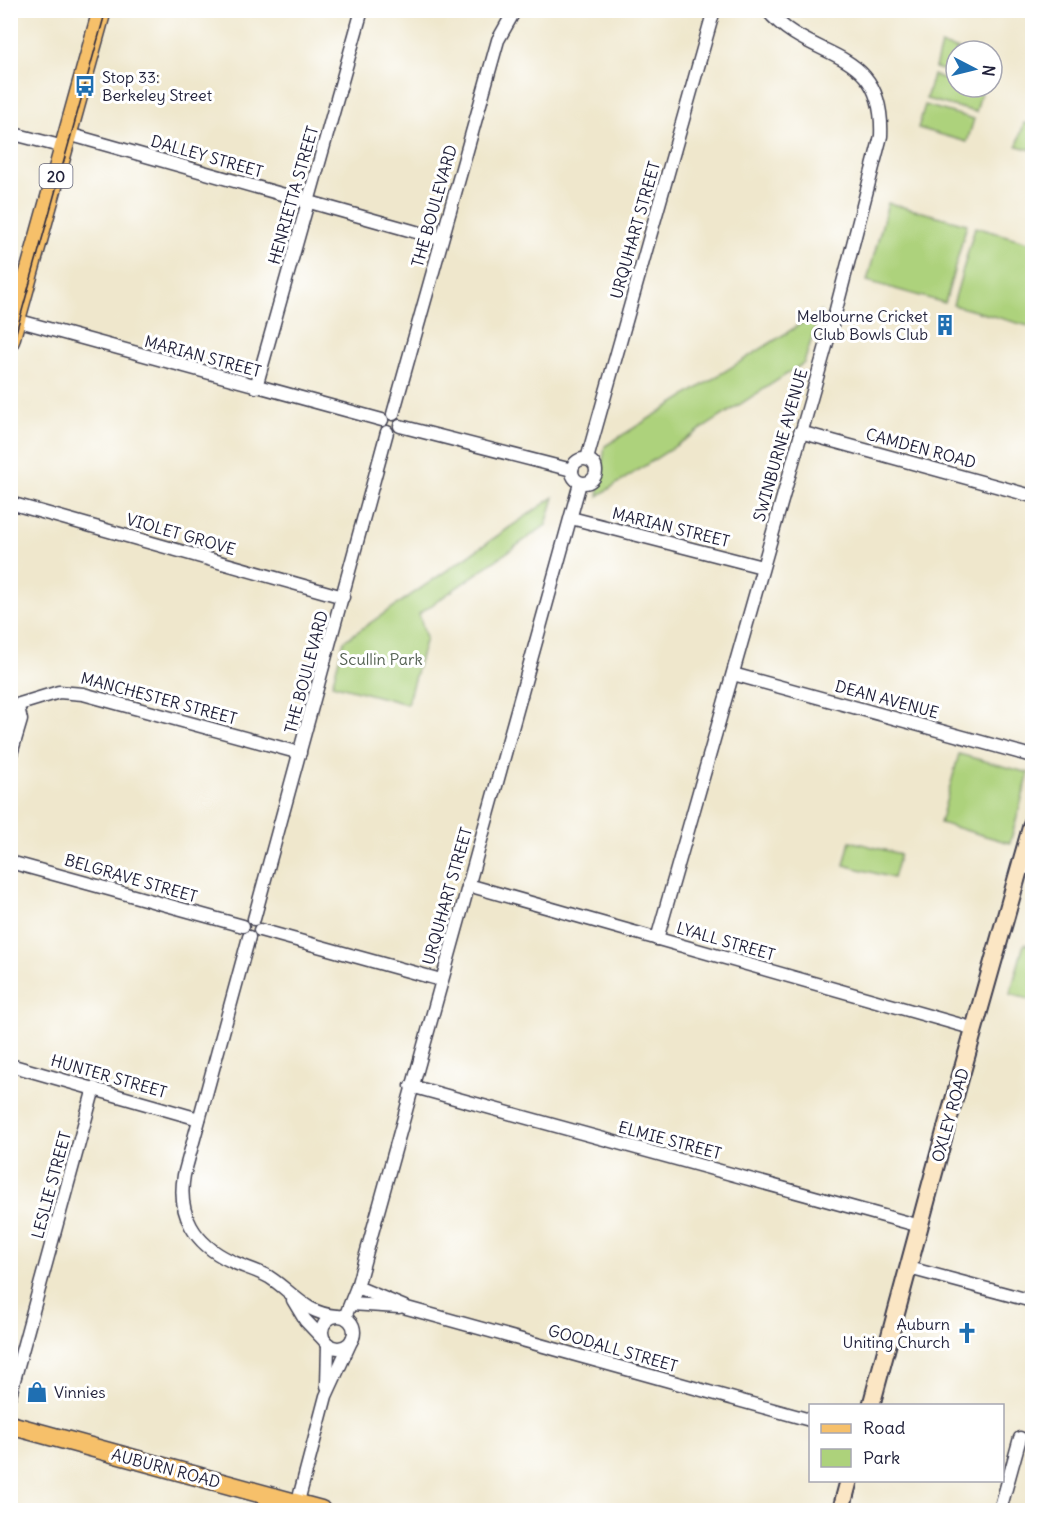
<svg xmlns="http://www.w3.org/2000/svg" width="1043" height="1521" font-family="Delius,sans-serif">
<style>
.green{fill:#add27b;stroke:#687a5b;stroke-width:1.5}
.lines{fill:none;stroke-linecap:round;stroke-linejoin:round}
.street-casing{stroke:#414051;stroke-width:15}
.secondary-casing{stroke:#414051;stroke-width:20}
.primary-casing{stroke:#414051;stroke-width:21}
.street{stroke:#fff;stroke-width:12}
.secondary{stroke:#fbe6c4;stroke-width:16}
.primary{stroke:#f6c06b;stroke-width:18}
.tram{stroke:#22223b;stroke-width:1.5}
.labels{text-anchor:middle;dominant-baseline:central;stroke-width:6;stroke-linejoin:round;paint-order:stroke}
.shield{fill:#fff;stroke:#646476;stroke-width:1.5}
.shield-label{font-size:15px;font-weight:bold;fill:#22223b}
.poi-label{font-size:16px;fill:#22223b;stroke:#fff;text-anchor:start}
.street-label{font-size:16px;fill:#22223b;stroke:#fff}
.park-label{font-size:16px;fill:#536051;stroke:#fff}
</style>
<rect width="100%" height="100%" fill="#fff"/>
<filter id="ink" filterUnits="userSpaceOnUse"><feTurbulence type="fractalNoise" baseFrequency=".0167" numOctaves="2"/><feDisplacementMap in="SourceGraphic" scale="12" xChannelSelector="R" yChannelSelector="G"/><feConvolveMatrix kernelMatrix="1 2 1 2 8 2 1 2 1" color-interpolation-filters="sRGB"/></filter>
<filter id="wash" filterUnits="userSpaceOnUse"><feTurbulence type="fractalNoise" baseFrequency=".008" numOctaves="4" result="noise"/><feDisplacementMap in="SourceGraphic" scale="24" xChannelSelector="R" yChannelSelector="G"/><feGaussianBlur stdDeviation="1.35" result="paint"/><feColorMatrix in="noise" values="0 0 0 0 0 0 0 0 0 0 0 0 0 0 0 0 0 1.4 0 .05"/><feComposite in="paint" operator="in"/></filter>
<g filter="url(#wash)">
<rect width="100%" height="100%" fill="#efe7cc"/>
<!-- green -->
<g class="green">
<path d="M941,45L964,51H956V74L935,68Z"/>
<path d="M933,75L956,82V87L982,89L976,112L926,99Z"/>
<path d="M925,105L974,119L967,142L918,128Z"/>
<path d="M1024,123L1032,125V150L1017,146Z"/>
<path d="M888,203L967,224L945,303L867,281Z"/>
<path d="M975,227L1032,243V327L953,305Z"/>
<path d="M820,312L804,363L598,496L605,446Z"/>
<path d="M554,497L546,525L419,614L426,638L407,704L332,684L344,641Z"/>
<path d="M959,754L1029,773L1010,843L940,823Z"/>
<path d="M850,841L900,854L893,878L844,865Z"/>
<path d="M1024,944L1032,946V1000L1010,994Z"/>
</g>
</g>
<g filter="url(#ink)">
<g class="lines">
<defs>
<g id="street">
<path d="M10,133L64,147"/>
<path d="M68,134L441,239"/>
<path d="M16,320L382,420"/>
<path d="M256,387L362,10"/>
<path d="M393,414L498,40L515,10"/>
<path d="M400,426L572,470"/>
<path d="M800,432L1032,496"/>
<circle cx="584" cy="471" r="12"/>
<path d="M587,459L714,10"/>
<path d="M10,503L343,597"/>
<path d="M571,518L762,567"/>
<path d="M733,674L1032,756"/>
<path d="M10,707L59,692L83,694L300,753"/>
<path d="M10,757L21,720L18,707"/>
<path d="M10,862L243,926"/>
<path d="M1021,866L1032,869"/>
<path d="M468,885L975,1029"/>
<path d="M254,919L387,432"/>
<path d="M260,930L441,980"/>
<path d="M249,937L184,1175C177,1214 194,1244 231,1261C243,1267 257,1270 269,1277C294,1293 304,1313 336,1316"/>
<path d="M657,939L832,325L881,136C885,44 810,63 767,10"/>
<path d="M10,1065L199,1119"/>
<path d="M411,1086L920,1226"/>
<path d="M909,1268L1032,1301"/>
<path d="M357,1287L407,1308L810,1420"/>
<path d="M293,1300L305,1320L324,1340"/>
<path d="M351,1304L399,1307"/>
<circle cx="338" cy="1332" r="16"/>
<path d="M345,1317L357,1287L580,483"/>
<path d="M327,1386L328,1344"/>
<path d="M10,1395L94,1088"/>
<path d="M296,1509L326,1396L353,1337"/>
<path d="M1000,1510L1020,1438"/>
</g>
<g id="secondary">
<path d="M871,1406L946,1128L1032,824"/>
<path d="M841,1510L849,1480"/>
</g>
<g id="primary">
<path d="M10,341L102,10"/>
<path d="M10,1425L321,1510"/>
</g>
</defs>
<!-- street casing -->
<use href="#street" class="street-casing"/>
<!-- secondary casing -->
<use href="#secondary" class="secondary-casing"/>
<!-- primary casing -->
<use href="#primary" class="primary-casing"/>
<!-- street -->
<use href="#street" class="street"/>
<!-- secondary -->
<use href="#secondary" class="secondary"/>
<!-- primary -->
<use href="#primary" class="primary"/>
<!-- tram -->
<path class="tram" d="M10,354L106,10"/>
</g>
</g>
<!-- icons -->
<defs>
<symbol id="bus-bare" viewBox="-9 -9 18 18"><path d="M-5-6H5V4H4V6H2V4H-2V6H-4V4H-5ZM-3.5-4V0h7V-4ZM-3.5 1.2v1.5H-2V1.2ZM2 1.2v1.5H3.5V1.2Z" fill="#1f6fb2" stroke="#fff" stroke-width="2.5" paint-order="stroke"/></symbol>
<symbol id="building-bare" viewBox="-9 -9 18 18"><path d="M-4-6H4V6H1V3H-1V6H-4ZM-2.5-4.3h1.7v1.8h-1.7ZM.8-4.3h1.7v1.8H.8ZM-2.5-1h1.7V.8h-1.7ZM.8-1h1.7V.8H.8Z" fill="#1f6fb2" stroke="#fff" stroke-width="2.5" paint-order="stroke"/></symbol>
<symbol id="church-bare" viewBox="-9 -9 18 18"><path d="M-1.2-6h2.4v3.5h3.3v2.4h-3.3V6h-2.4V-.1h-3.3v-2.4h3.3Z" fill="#1f6fb2" stroke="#fff" stroke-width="2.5" paint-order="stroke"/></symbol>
<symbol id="shop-bare" viewBox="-9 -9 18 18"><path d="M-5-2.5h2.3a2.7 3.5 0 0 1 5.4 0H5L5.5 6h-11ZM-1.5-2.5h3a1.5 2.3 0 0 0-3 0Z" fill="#1f6fb2" stroke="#fff" stroke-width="2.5" paint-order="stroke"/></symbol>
</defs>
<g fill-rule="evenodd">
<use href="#bus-bare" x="70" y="71" width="30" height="30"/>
<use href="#building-bare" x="930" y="310" width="30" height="30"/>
<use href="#church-bare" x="952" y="1318" width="30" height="30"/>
<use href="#shop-bare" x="22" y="1377" width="30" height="30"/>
</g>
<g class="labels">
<!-- shield labels -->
<rect class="shield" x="39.5" y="164" width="33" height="24" rx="4.5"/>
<g class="shield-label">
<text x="56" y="176">20</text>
</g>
<!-- poi labels -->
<g class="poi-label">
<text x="102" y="77">Stop 33:<tspan x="102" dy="18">Berkeley Street</tspan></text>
<text x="928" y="316" text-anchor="end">Melbourne Cricket<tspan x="928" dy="18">Club Bowls Club</tspan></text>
<text x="950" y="1324" text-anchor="end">Auburn<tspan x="950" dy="18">Uniting Church</tspan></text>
<text x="54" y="1392">Vinnies</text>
</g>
<!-- street labels -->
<g class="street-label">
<text transform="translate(207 156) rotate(16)">DALLEY STREET</text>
<text transform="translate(293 195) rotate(-74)">HENRIETTA STREET</text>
<text transform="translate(434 206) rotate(-74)">THE BOULEVARD</text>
<text transform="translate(635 230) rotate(-74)">URQUHART STREET</text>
<text transform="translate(203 356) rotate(15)">MARIAN STREET</text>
<text transform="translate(780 445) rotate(-74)">SWINBURNE AVENUE</text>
<text transform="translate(921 448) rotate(15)">CAMDEN ROAD</text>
<text transform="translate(671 527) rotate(14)">MARIAN STREET</text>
<text transform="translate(181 534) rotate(16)">VIOLET GROVE</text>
<text transform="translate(306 672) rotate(-75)">THE BOULEVARD</text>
<text transform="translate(159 698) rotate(15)">MANCHESTER STREET</text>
<text transform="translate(887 699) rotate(15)">DEAN AVENUE</text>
<text transform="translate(131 878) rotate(16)">BELGRAVE STREET</text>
<text transform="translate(447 896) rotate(-74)">URQUHART STREET</text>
<text transform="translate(726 941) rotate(16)">LYALL STREET</text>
<text transform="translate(109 1076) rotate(16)">HUNTER STREET</text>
<text transform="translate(950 1115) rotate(-74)">OXLEY ROAD</text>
<text transform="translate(670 1140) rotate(15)">ELMIE STREET</text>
<text transform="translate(51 1185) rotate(-75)">LESLIE STREET</text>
<text transform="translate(613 1348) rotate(16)">GOODALL STREET</text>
<text transform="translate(166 1468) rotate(15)">AUBURN ROAD</text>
</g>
<!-- park labels -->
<g class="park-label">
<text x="381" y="659">Scullin Park</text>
</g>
</g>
<!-- margin -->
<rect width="1043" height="1521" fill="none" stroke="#fff" stroke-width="36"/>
<!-- legend -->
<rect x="809" y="1404" width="195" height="78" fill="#ffffff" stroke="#a7a7b1" stroke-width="1.5"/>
<rect x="821" y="1424" width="30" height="9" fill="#f6c06b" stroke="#a7a7b1" stroke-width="1.5"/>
<text x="863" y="1434" font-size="18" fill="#22223b">Road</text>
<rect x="821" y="1449" width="30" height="18" fill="#add27b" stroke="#a7a7b1" stroke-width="1.5"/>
<text x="863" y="1464" font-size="18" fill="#22223b">Park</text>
<!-- north arrow -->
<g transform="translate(974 69) rotate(97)"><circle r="28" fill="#ffffff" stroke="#a7a7b1" stroke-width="1.5"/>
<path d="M0-4.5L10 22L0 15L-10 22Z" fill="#1f6fb2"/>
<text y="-9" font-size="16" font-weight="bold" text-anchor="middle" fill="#22223b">N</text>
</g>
</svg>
